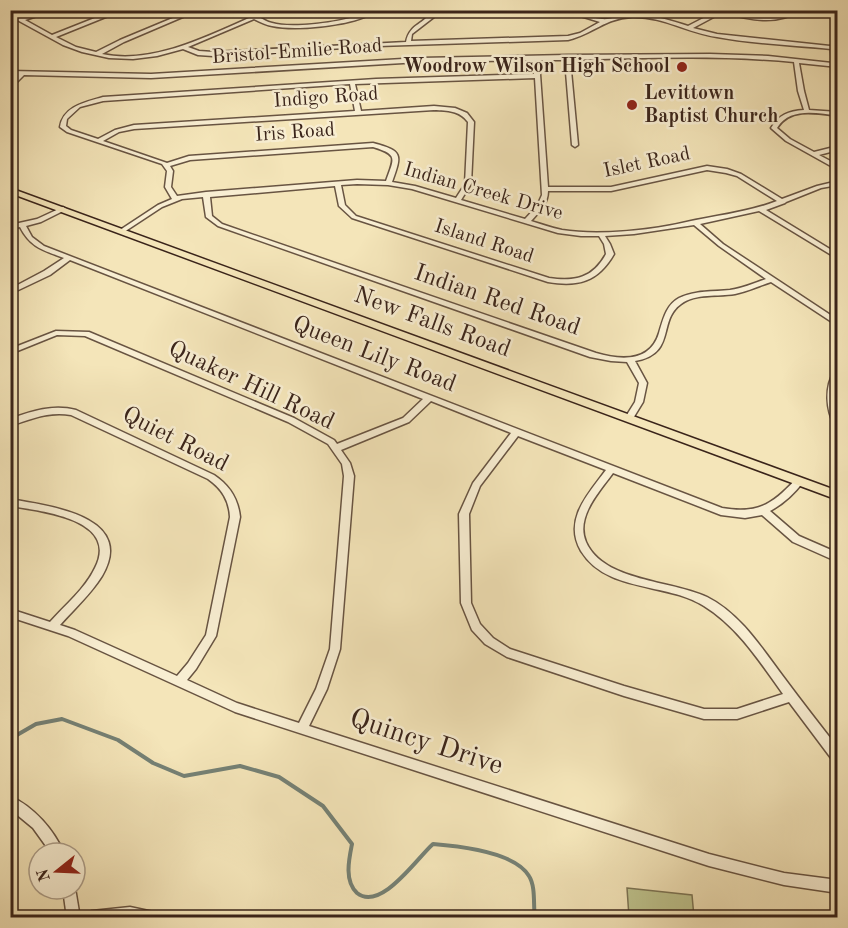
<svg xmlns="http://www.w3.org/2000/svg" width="848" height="928" font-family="'Old Standard TT',serif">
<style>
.green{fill:#bec38d;stroke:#7c7454;stroke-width:1.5}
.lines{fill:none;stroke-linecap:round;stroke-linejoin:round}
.stream{stroke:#758175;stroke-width:4}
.minor-casing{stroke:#685442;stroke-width:3}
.major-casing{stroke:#3a241a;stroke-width:3}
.minor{fill:#f8eed2;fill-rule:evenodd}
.major{fill:#f4e5b9;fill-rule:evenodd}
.poi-dot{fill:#8f2418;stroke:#f8eed2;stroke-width:2}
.labels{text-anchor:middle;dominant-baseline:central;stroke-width:5;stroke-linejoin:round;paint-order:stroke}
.far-street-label{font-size:20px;fill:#3a241a;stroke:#f8eed2}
.far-poi-label{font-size:20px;font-weight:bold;fill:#3a241a;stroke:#f8eed2;text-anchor:end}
.street-label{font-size:24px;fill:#3a241a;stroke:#f8eed2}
.near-street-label{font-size:28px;fill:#3a241a;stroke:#f8eed2}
</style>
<rect width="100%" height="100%" fill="#f4e5b9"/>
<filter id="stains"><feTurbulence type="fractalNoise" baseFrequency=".00333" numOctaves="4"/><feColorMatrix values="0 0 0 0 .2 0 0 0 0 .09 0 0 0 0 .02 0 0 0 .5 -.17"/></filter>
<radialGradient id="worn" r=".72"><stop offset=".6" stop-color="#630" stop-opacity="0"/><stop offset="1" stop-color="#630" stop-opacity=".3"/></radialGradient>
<!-- green -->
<path class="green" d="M627,888L692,895L694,917H629Z"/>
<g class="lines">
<!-- stream -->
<path class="stream" d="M10,739L36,724L62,719L118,740L153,763L184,776L240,766L279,777L323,806L352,844C349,859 344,881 357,893C381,912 417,858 433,844C458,846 515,852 529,876C536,887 533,906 535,918"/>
<defs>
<g id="minor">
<path d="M46,10H55L25,20L52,35L115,10H123L56,37L76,47L96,52L120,40L192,10H199L124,42L102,54C156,66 218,31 267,10H274L259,17C263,19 267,22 272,23C292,29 346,22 365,13V10H370L369,15C347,26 295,31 272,26C266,25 260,22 254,19L188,47L199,51L213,52L406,42C410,22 426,25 431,10H436L434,17L412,34L411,41L568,36L580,33L600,22L561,10C575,10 588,18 602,19C610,20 621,15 629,15C650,13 669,20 688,26L719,10H727L752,16L772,17L781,16L794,10H801C777,26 749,20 723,12L693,28L717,34L830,46L838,37V43L836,46L838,67L799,63L804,91L809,110L838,112V116C817,113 790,107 777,128L790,139L814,152L838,146V150L819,155L838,165V170L786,141L771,128C779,115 788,111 804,110L798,91L794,62C719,55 644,58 570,60L578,145L575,147L572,145L565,60H539L548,187H611L707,166L727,169L741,174L782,199L817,186L838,181V185L821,188L786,202L785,203L766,210L838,254V259L759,211L700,224L723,244L838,320V326L771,282C759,286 748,291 735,294C718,297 696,293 681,304C657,321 677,354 635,361L647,383L643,402L632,420L629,421L625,418L635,402L639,383L627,362L611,361L590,357L218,226L206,217L203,197L182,199L162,207L124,232H120V230L158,205L172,199L165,187L167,171L162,164L67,132L60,127C63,106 86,102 103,97L376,79L534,74L533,60L420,62L151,78L24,75L10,89V83L18,75H10V71L151,74L420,58L567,55L710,54L768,56L832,63L831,49C793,45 754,44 717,37C688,33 662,16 632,17C605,18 593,34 568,40L378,46L213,56L198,55L183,49L157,56L133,59L109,58L82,52L63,45L10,16V13L21,18ZM535,78L542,195L537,206L525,219L461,200L471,184L474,122L467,113L455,108L434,106L361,111L355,84ZM350,84L355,111L134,125L115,130L98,139L71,130L66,126L67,119L80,107L103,101ZM434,110C448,111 459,110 468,122L465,184L456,198L415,186L392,182C402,154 403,151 373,143L189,156L167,163L103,141L119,132L134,129ZM373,147C399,155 394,158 386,181L357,180L206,192L177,196L171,187L173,171L170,166L190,160ZM707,170L726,173L737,176L777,201C749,212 719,215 691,221C655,230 599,236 562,230C552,228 541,224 531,221C539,212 548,204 548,191H611ZM357,184L388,185L412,189L558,233L581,236H599L604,244L606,254C593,278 575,282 549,278L356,216L345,205L341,185ZM335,186L339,206L352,218L548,282C578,287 598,282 614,254L610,244L605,236L634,234L694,225L719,246L766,279C754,283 743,288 730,290C714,292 695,290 679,298C666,305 663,320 659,333C650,363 620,360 596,353L222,224L212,216L210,197Z"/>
<path d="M63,207L66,209L65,210L41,222L26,226L32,237L44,246L722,508C757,514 772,505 795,480H801L803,482C794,494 783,504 770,511L799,536L838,553V562L793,542L762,515L745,518L721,515L613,473C600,491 575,517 586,542C604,582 671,580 707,597C741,614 763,650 785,679C802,702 820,725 838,748V763L834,762L789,702L737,719H704L624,696L507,657L485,644L472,630L461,603L459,514L473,483L511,433L431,401L409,422L341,450L350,463L354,476L340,649L327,689L309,726L709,854L784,873L838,880V893L784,885L709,866L235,712L68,636L10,617V609L50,622C65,605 85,589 95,568C120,519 41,511 10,506V499C49,506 137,516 102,576C91,594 74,609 60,625L75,630L177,676L188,663L206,635L230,517C229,500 222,489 208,479L71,415C49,411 31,419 10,426V419C32,411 53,404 76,410L214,475C229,485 238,498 240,517L216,636L196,669L187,680L237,703L299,723L316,689L330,649L344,476L342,464L328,444L288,422L85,336L57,335L10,354V349L56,331L89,332L294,418L334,440L337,444L403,418L423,399L70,260L50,275L10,294V289L44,271L64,258C43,250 31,248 20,227L10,229V225L37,219ZM518,436L606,470C588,494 563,520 581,551C607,593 666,582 704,606C738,627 760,662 783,694L737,709H704L624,686L510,649L493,638L480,624L471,603L469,514L480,486Z"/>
<path d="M838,369L836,391L838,428L835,427C826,409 824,387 835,370Z"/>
<path d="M10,796C34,807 54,830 64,853H51L33,828L10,809Z"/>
<path d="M75,888L80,918H67L63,889Z"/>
<path d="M130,907L158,913L159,918H86L87,913L92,911Z"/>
</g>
<path id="major" d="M10,188L838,491V500L10,193Z"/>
</defs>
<!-- minor casing -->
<use href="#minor" class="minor-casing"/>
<!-- major casing -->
<use href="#major" class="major-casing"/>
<!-- minor -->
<use href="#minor" class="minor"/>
<!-- major -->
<use href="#major" class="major"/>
</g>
<!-- markers -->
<g class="poi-dot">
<circle cx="682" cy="67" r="6"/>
<circle cx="632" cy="105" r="6"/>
</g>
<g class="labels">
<!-- far-street labels -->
<g class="far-street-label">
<text transform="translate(297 52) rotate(-4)">Bristol-Emilie Road</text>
<text transform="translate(326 98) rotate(-4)">Indigo Road</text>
<text transform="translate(295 133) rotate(-4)">Iris Road</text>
<text transform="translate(647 163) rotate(-12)">Islet Road</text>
<text transform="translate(483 192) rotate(16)">Indian Creek Drive</text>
<text transform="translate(484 242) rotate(18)">Island Road</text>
</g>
<!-- far-poi labels -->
<g class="far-poi-label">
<text x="670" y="67">Woodrow Wilson High School</text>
<text x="644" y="94" text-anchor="start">Levittown<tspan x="644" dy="23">Baptist Church</tspan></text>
</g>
<!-- street labels -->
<g class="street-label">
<text transform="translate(497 301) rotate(19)">Indian Red Road</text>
<text transform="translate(432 323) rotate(20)">New Falls Road</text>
<text transform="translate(374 355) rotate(21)">Queen Lily Road</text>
<text transform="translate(251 386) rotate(25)">Quaker Hill Road</text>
<text transform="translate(175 440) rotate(27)">Quiet Road</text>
</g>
<!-- near-street labels -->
<g class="near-street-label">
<text transform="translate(426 743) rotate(18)">Quincy Drive</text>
</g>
</g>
<!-- margin -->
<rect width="848" height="928" fill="none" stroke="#f4e5b9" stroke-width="36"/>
<rect x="12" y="12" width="824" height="904" fill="none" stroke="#3a241a" stroke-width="3"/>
<rect x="18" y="18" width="812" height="892" fill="none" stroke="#3a241a" stroke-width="1.5"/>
<!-- north arrow -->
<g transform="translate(57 871) rotate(252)"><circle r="28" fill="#f8eed2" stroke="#ac9d88" stroke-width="1.5"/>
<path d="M0-4.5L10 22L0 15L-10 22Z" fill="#8f2418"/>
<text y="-9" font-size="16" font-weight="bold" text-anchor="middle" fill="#3a241a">N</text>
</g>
<rect width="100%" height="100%" filter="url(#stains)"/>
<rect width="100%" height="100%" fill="url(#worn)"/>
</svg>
